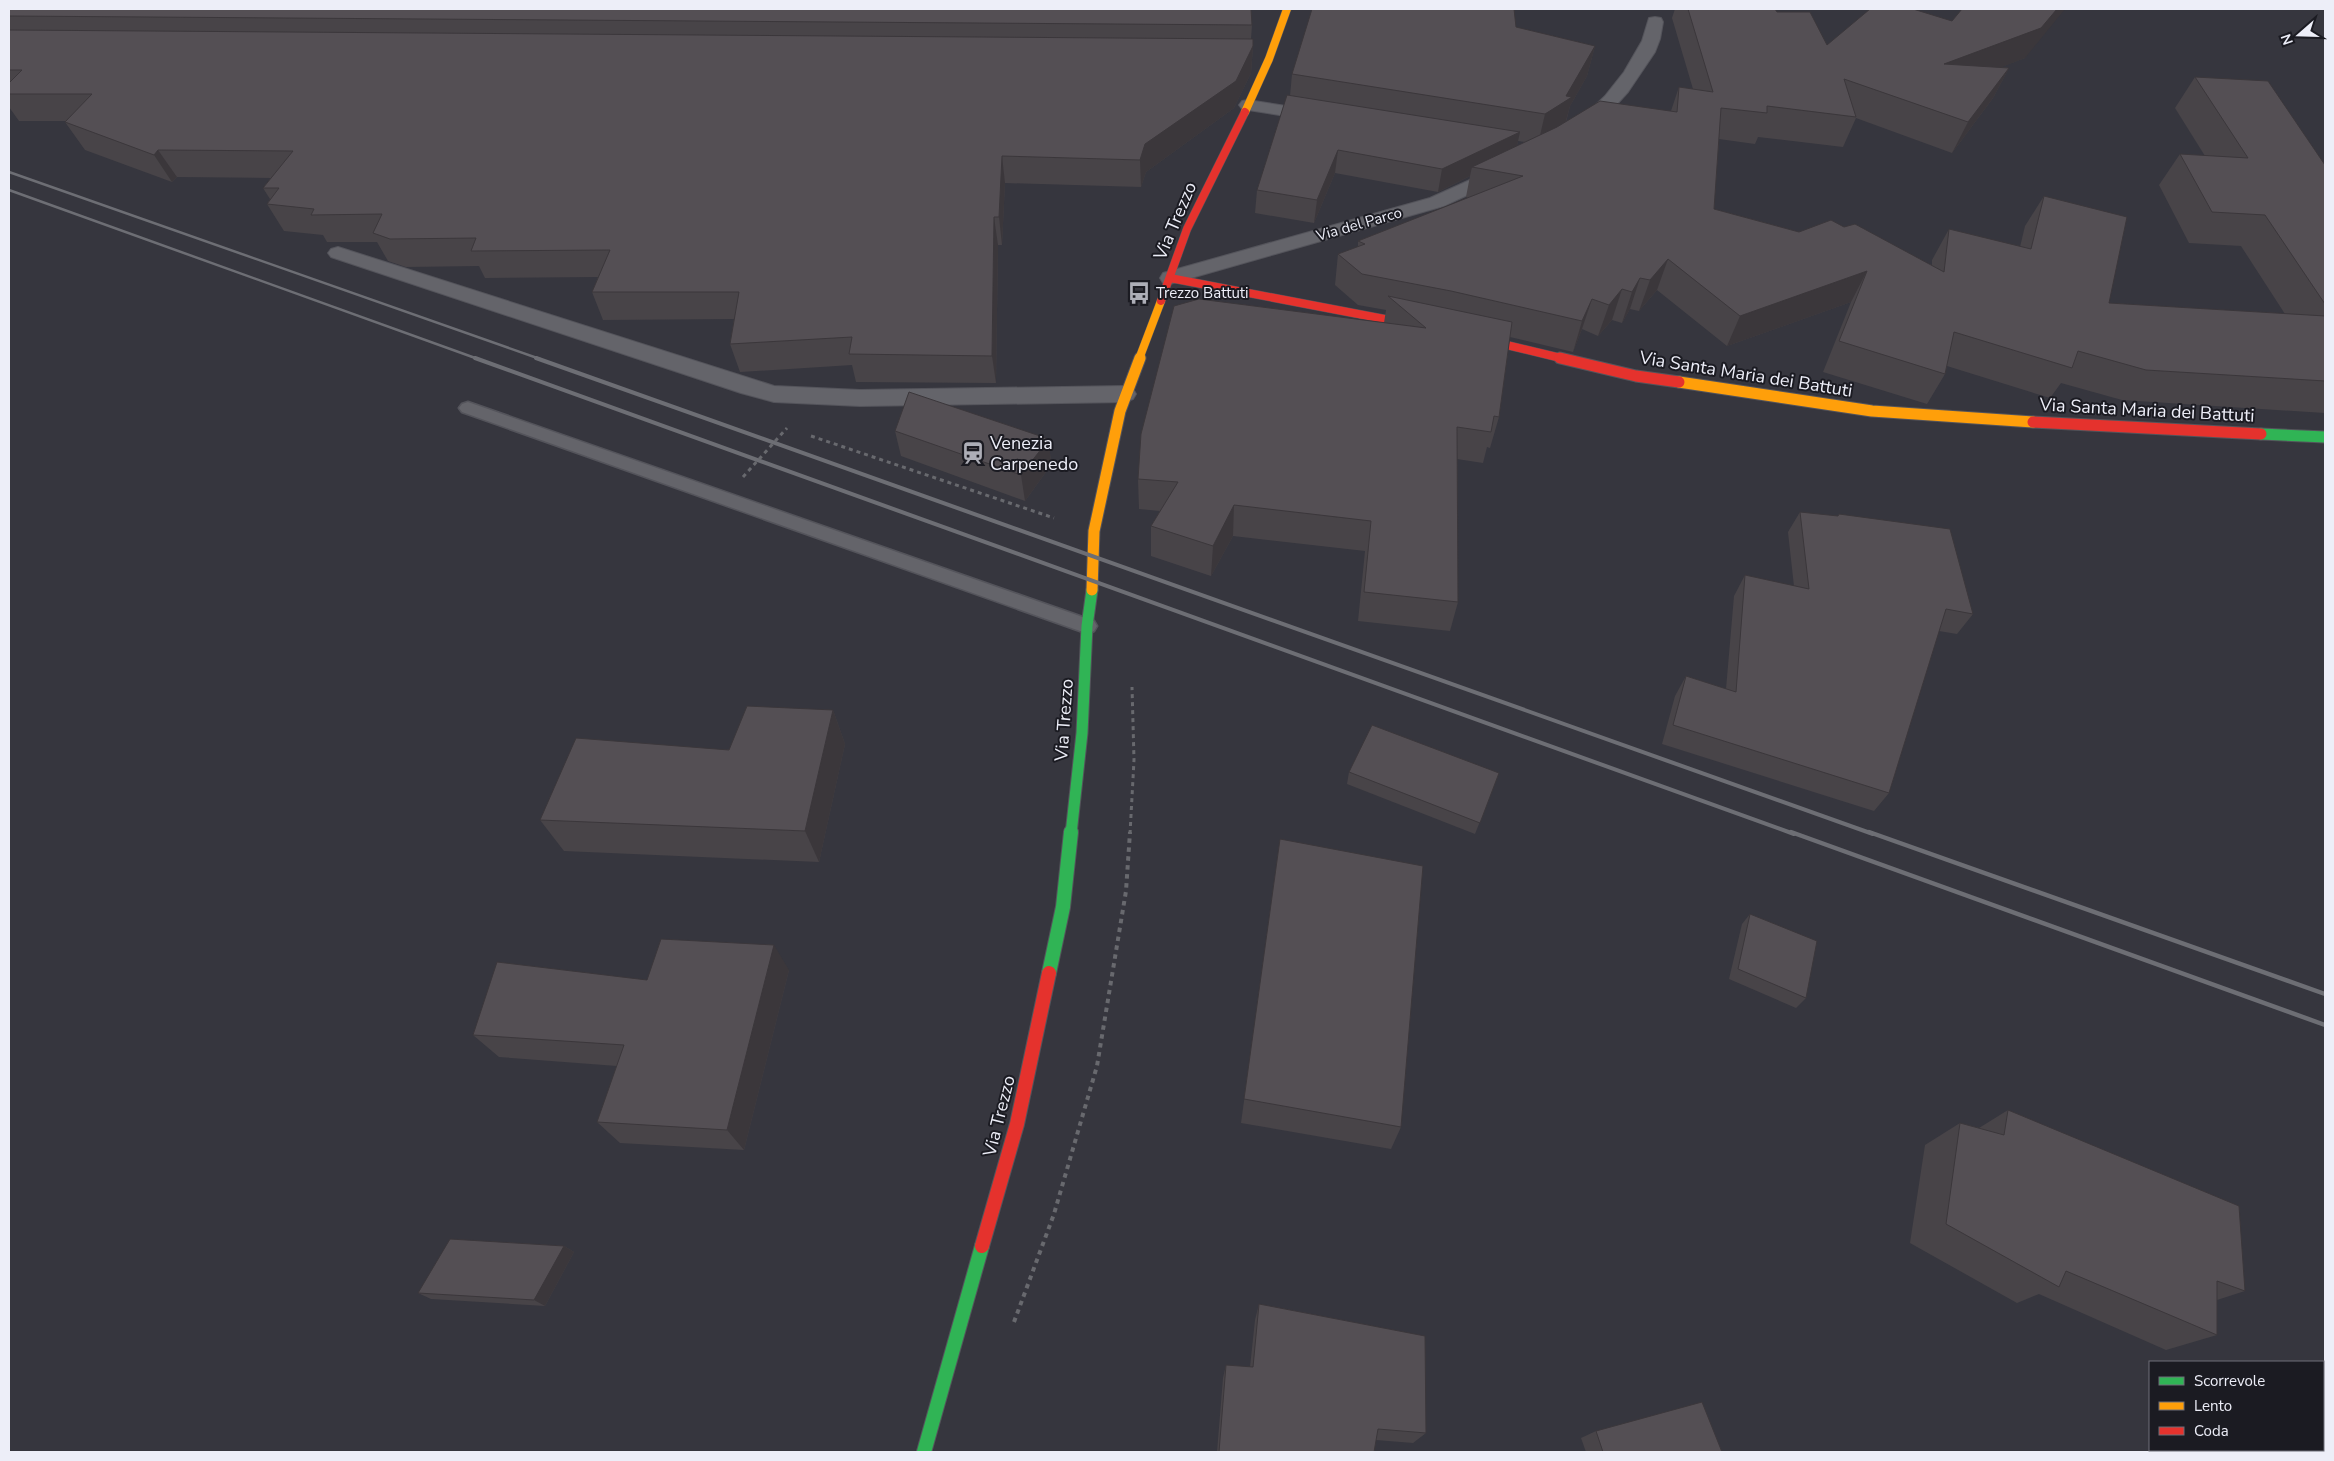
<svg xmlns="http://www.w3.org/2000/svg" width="2334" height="1461" font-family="'Nunito Sans',sans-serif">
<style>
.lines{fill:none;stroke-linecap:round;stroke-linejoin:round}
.lane-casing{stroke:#54545b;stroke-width:3}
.street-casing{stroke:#54545b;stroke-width:2}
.fast-far1-casing{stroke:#54545b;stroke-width:13}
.fast-casing{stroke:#54545b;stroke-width:16}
.slow-far1-casing{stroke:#54545b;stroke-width:9}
.slow-casing{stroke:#54545b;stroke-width:13}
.jam-far2-casing{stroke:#54545b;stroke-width:9}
.jam-far1-casing{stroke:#54545b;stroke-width:13}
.jam-casing{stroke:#54545b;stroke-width:16}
.path-far1{stroke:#68696e;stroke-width:3;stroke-dasharray:4 4;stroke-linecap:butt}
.path{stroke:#68696e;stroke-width:4;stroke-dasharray:4.5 4.5;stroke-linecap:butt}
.lane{fill:#64646a;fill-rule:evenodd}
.street{fill:#64646a;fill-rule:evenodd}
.fast-far1{stroke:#30b455;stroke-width:11}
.fast{stroke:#30b455;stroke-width:14}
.slow-far1{stroke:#ff9f0a;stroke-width:8}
.slow{stroke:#ff9f0a;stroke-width:11}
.jam-far2{stroke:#e5322d;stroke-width:8}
.jam-far1{stroke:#e5322d;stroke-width:11}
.jam{stroke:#e5322d;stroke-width:14}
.rail-far2{stroke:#6d6e74;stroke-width:2.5}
.rail-far1{stroke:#6d6e74;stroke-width:4}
.rail{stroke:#6d6e74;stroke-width:4.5}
.path-bridge{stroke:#68696e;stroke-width:3;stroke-dasharray:4 4;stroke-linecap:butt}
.wall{fill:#484448;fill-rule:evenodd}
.shaded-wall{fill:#3b373b}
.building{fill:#544f54;stroke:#3b373b}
.labels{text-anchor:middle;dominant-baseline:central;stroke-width:4;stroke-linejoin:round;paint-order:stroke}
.far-street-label{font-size:15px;fill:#edeef8;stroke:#1b1b22}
.far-poi-label{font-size:15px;fill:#edeef8;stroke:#1b1b22;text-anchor:start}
.street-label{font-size:18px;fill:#edeef8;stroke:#1b1b22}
.poi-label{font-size:18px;fill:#edeef8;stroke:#1b1b22;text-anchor:start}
</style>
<rect width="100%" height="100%" fill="#36363e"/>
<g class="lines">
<defs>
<path id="lane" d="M468,402L1094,621L1097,626L1094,631L1087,634L1080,631L462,412L459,408L462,404Z"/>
<g id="street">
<path d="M1655,17L1661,18L1663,22L1660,39L1655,52L1628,92L1608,114L1589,131H1575L1573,127L1605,96L1624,72L1642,41L1649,18Z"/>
<path d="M1248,100L1318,111L1324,112L1327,116L1324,120L1318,121L1242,109L1239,105L1242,101Z"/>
<path d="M1501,166L1508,168L1511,172L1508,176L1444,206L1170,284L1163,283L1160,278L1163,273L1430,198Z"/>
<path d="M338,247L774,386L860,390L1125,386L1133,389L1136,394L1133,399L1125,402L860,406L774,402L741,393L331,257L328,253L331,249Z"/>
</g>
<g id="fast-far1">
<path d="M2261,434L2325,437"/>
<path d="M1071,834L1082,733L1087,626L1092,590"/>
</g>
<g id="fast">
<path d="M1049,973L1063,907L1071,832"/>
<path d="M924,1452L982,1246"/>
</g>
<g id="slow-far1">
<path d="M1245,112L1269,59L1287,9"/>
<path d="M1139,359L1161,301"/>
</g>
<g id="slow">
<path d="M1679,382L1872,411L2033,422"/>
<path d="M1092,590L1094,531L1120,411L1140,358"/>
</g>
<g id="jam-far2">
<path d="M1170,278L1421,326"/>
<path d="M1161,301L1187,229L1245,112"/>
<path d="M1473,337L1565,359"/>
</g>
<g id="jam-far1">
<path d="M1560,358L1636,376L1679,382"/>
<path d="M2033,422L2261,434"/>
</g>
<path id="jam" d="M982,1246L1017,1124L1049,973"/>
</defs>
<!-- lane casing -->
<use href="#lane" class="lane-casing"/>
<!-- street casing -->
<use href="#street" class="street-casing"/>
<!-- fast-far1 casing -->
<use href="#fast-far1" class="fast-far1-casing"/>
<!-- fast casing -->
<use href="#fast" class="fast-casing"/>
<!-- slow-far1 casing -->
<use href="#slow-far1" class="slow-far1-casing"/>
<!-- slow casing -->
<use href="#slow" class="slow-casing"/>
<!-- jam-far2 casing -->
<use href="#jam-far2" class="jam-far2-casing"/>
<!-- jam-far1 casing -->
<use href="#jam-far1" class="jam-far1-casing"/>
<!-- jam casing -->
<use href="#jam" class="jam-casing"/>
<!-- path-far1 -->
<g class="path-far1">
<path d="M811,436L1054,518"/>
<path d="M1130,834L1134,760L1132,687"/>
</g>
<!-- path -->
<path class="path" d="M1014,1322L1054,1214L1097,1066L1126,891L1130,832"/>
<!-- lane -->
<use href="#lane" class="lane"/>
<!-- street -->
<use href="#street" class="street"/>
<!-- fast-far1 -->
<use href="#fast-far1" class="fast-far1"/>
<!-- fast -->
<use href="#fast" class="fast"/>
<!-- slow-far1 -->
<use href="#slow-far1" class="slow-far1"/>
<!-- slow -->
<use href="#slow" class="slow"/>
<!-- jam-far2 -->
<use href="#jam-far2" class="jam-far2"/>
<!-- jam-far1 -->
<use href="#jam-far1" class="jam-far1"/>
<!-- jam -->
<use href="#jam" class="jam"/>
<!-- rail-far2 -->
<g class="rail-far2">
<path d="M9,172L540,359"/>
<path d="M9,190L478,359"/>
</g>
<!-- rail-far1 -->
<g class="rail-far1">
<path d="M475,358L1794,834"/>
<path d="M536,358L1873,834"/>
</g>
<!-- rail -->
<g class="rail">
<path d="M1791,832L2325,1025"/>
<path d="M1869,832L2325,994"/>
</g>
<!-- path-bridge -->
<path class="path-bridge" d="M743,477L787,428"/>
</g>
<!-- wall -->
<g class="wall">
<path d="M9,9L1252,25L1251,39L1253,46L1251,73L1234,108L1146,172L1141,187L1005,183L1002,245H998L996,383L856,382L852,365L740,372L730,344L734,319L603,320L592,292L598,277L485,278L479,266L406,267L388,261L377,242H327L323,235L284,231L267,204L270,199L263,188L271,178L177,177L172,182L85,150L65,122L66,121H19L9,107Z"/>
<path d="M1675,9L1777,12L1827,45L2025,58L2001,67L2009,68L1993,98L1952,153L1856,118L1843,147L1758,137L1755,144L1719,139L1714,209L1799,232L1844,227L1932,265V260L1949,229L2020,247L2025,226L2044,196L2109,303L2285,314L2241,246L2189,243L2159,185L2180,154L2205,156L2175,108L2195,77L2325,165V413L2122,400L2061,383L2050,398L1947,366L1945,374L1927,404L1823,372L1851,302L1727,346L1657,290L1639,311L1630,309L1622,323L1612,320L1598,336L1582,329L1573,352L1510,337L1499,417L1490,448L1487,447L1483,463L1457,459L1458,602L1450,631L1358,621L1365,551L1233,536L1211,576L1151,556V526L1160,511L1139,509L1138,479L1384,323L1386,310L1358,305L1335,285L1338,254L1358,247V241L1468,198L1466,197L1470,176L1438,192L1335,173L1314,223L1255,213L1257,190L1290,96L1292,74L1516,27L1595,46L1587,76L1570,106L1566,122L1671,111L1679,87L1693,89L1672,18ZM1518,141L1525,142L1517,146Z"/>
<path d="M895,431L1049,439L1051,465L1025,501L901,456Z"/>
<path d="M1800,512L1973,614L1957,634L1939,631L1889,793L1874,811L1662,744L1675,696L1686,676L1726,689L1734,596L1745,575L1794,586L1788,532Z"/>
<path d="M833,710L845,744L819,862L564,851L540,820Z"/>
<path d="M1349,772L1499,773L1475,834L1347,784Z"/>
<path d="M1280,839L1401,1127L1391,1149L1241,1123Z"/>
<path d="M1750,914L1806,998L1796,1008L1729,979L1742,924Z"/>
<path d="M789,970L744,1150L620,1143L597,1122L617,1066L499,1057L473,1035L647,980Z"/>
<path d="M2008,1110L2245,1291L2217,1300V1335L2166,1350L2039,1294L2017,1303L1910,1243L1925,1145L1960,1123L1979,1128Z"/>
<path d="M564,1246L574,1252L545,1306L431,1299L418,1293Z"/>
<path d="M1259,1304L1426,1433L1413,1443L1376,1440L1374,1452H1217L1223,1378L1226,1365L1250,1367L1255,1320Z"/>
<path d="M1596,1431L1722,1452H1586L1581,1438Z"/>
</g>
<!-- shaded-wall -->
<g class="shaded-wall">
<path d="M2057,9H2065L2025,58L1930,95L1944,64Z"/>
<path d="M1253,46L1251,73L1234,108L1146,172L1141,187L1140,160L1145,144Z"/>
<path d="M1595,46L1587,76L1570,106L1564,128L1538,144L1545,114Z"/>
<path d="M2009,68L1993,98L1952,153L1968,122Z"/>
<path d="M1520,132L1515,155L1472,167L1470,176L1438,192L1442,169Z"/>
<path d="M158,150L177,177L172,182L154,155Z"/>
<path d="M1338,150L1335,173L1314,223L1317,200Z"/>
<path d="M1002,156L1005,183L1002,245L999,217Z"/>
<path d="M994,217L998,245L996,383L992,356Z"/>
<path d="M1668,259L1657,290L1639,311L1650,280Z"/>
<path d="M1867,271L1851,302L1727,346L1740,316Z"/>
<path d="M1640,278L1630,309L1622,323L1632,292Z"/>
<path d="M1622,289L1612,320L1598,336L1609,305Z"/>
<path d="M1592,299L1582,329L1573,352L1582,321Z"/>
<path d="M1049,439L1051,465L1025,501L1021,475Z"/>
<path d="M1234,505L1233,536L1211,576L1213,546Z"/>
<path d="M833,710L845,744L819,862L805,831Z"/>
<path d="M774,945L789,970L744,1150L727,1130Z"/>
<path d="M564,1246L574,1252L545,1306L534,1300Z"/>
</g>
<!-- building -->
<g class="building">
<path d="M9,9H1251L1252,25L9,16Z"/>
<path d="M1312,9H1514L1516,27L1595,46L1566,96L1572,97L1545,114L1292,74Z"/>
<path d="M1688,9H1775L1777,12H1810L1827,45L1870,9H1913L1952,21L1962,9H2057L2041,28L1944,64L2009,68L1968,122L1844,79L1856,117L1767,106V113L1721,108L1714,209L1799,232L1831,220L1844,227L1855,224L1944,272L1949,229L2031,249L2044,196L2127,217L2109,303L2325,316V381L2146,370L2078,351L2072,368L1954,332L1945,374L1839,341L1867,271L1740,316L1668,259L1650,280L1640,278L1632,292L1622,289L1609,305L1592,299L1582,321L1451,291L1362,274L1338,254L1365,244L1358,241L1523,176L1472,167L1557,127L1600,101L1677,112L1679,87L1713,92Z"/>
<path d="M9,30L1253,39V46L1236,81L1145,144L1140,160L1002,156L999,217H994L992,356L849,354L852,337L730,344L739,292H592L610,250L471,251L476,238L390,239L373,233L382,214L311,215L314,209L267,204L279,188H263L293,151L158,150L154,155L65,122L92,94H9V83L22,70H9Z"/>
<path d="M2195,77L2268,81L2325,165V304L2265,215L2212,212L2180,154L2248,158Z"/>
<path d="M1287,95L1520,132L1442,169L1338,150L1317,200L1257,190Z"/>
<path d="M1388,296L1512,322L1499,417L1494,416L1491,432L1457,427L1458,602L1364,592L1371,521L1234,505L1213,546L1151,526L1178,482L1138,479L1141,434L1174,306L1199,299L1426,328Z"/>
<path d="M909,392L1049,439L1021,475L895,431Z"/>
<path d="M1800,512L1838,516L1839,514L1950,529L1973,614L1946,609L1889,793L1673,725L1686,676L1736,692L1745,575L1809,589Z"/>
<path d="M747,706L833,710L805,831L540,820L576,738L729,750Z"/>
<path d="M1372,725L1499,773L1480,823L1349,772Z"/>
<path d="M1280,839L1423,866L1401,1127L1244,1099Z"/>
<path d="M1750,914L1817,941L1806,998L1738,969Z"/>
<path d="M661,939L774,945L727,1130L597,1122L624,1045L473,1035L497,962L647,980Z"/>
<path d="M2008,1110L2239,1206L2245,1291L2217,1281V1335L2066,1271L2059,1287L1946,1224L1960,1123L2004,1135Z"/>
<path d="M450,1239L564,1246L534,1300L418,1293Z"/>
<path d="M1259,1304L1425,1336L1426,1433L1378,1429L1374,1452H1219L1226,1365L1253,1367Z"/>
<path d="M1702,1402L1722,1452H1603L1596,1431Z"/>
</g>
<!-- icons -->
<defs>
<symbol id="bus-bare" viewBox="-9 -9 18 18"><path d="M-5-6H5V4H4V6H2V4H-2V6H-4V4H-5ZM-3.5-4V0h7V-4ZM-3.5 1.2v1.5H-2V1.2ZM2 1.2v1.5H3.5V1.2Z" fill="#adaeb7" stroke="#1b1b22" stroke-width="2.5" paint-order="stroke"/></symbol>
<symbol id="station-bare" viewBox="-9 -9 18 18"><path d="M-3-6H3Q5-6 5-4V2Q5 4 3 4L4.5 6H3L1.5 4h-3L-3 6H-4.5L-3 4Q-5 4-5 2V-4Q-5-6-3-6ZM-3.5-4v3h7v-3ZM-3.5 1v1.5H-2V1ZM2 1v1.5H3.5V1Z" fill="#adaeb7" stroke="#1b1b22" stroke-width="2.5" paint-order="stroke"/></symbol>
</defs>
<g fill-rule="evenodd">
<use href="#bus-bare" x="1123" y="277" width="32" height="32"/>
<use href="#station-bare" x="957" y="437" width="32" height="32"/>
</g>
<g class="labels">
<!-- far-street labels -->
<g class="far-street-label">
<text transform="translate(1359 224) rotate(-16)">Via del Parco</text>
</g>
<!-- far-poi labels -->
<g class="far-poi-label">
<text x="1156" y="293">Trezzo Battuti</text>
</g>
<!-- street labels -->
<g class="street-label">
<text transform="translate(1175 221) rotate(-67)">Via Trezzo</text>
<text transform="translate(1746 374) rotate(9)">Via Santa Maria dei Battuti</text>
<text transform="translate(2147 410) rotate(3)">Via Santa Maria dei Battuti</text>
<text transform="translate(1064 720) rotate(-86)">Via Trezzo</text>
<text transform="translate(999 1116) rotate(-76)">Via Trezzo</text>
</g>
<!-- poi labels -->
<g class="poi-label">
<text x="990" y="443">Venezia<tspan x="990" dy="21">Carpenedo</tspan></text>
</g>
</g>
<!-- border -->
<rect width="2334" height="1461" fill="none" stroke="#edeef8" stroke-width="20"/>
<!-- legend -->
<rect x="2149" y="1361" width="175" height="90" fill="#1b1b22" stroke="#6f6f78"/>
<rect x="2159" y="1377" width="25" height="8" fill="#30b455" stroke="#6f6f78"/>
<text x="2194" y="1386" font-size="15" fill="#edeef8">Scorrevole</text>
<rect x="2159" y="1402" width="25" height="8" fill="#ff9f0a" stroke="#6f6f78"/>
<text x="2194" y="1411" font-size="15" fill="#edeef8">Lento</text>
<rect x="2159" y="1427" width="25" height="8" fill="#e5322d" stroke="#6f6f78"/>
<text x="2194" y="1436" font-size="15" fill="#edeef8">Coda</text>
<!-- north arrow -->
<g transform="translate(2299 35) rotate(250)" stroke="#1b1b22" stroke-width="4" paint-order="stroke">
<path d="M0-4L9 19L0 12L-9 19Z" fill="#edeef8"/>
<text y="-8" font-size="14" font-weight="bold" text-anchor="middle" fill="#edeef8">N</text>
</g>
</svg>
